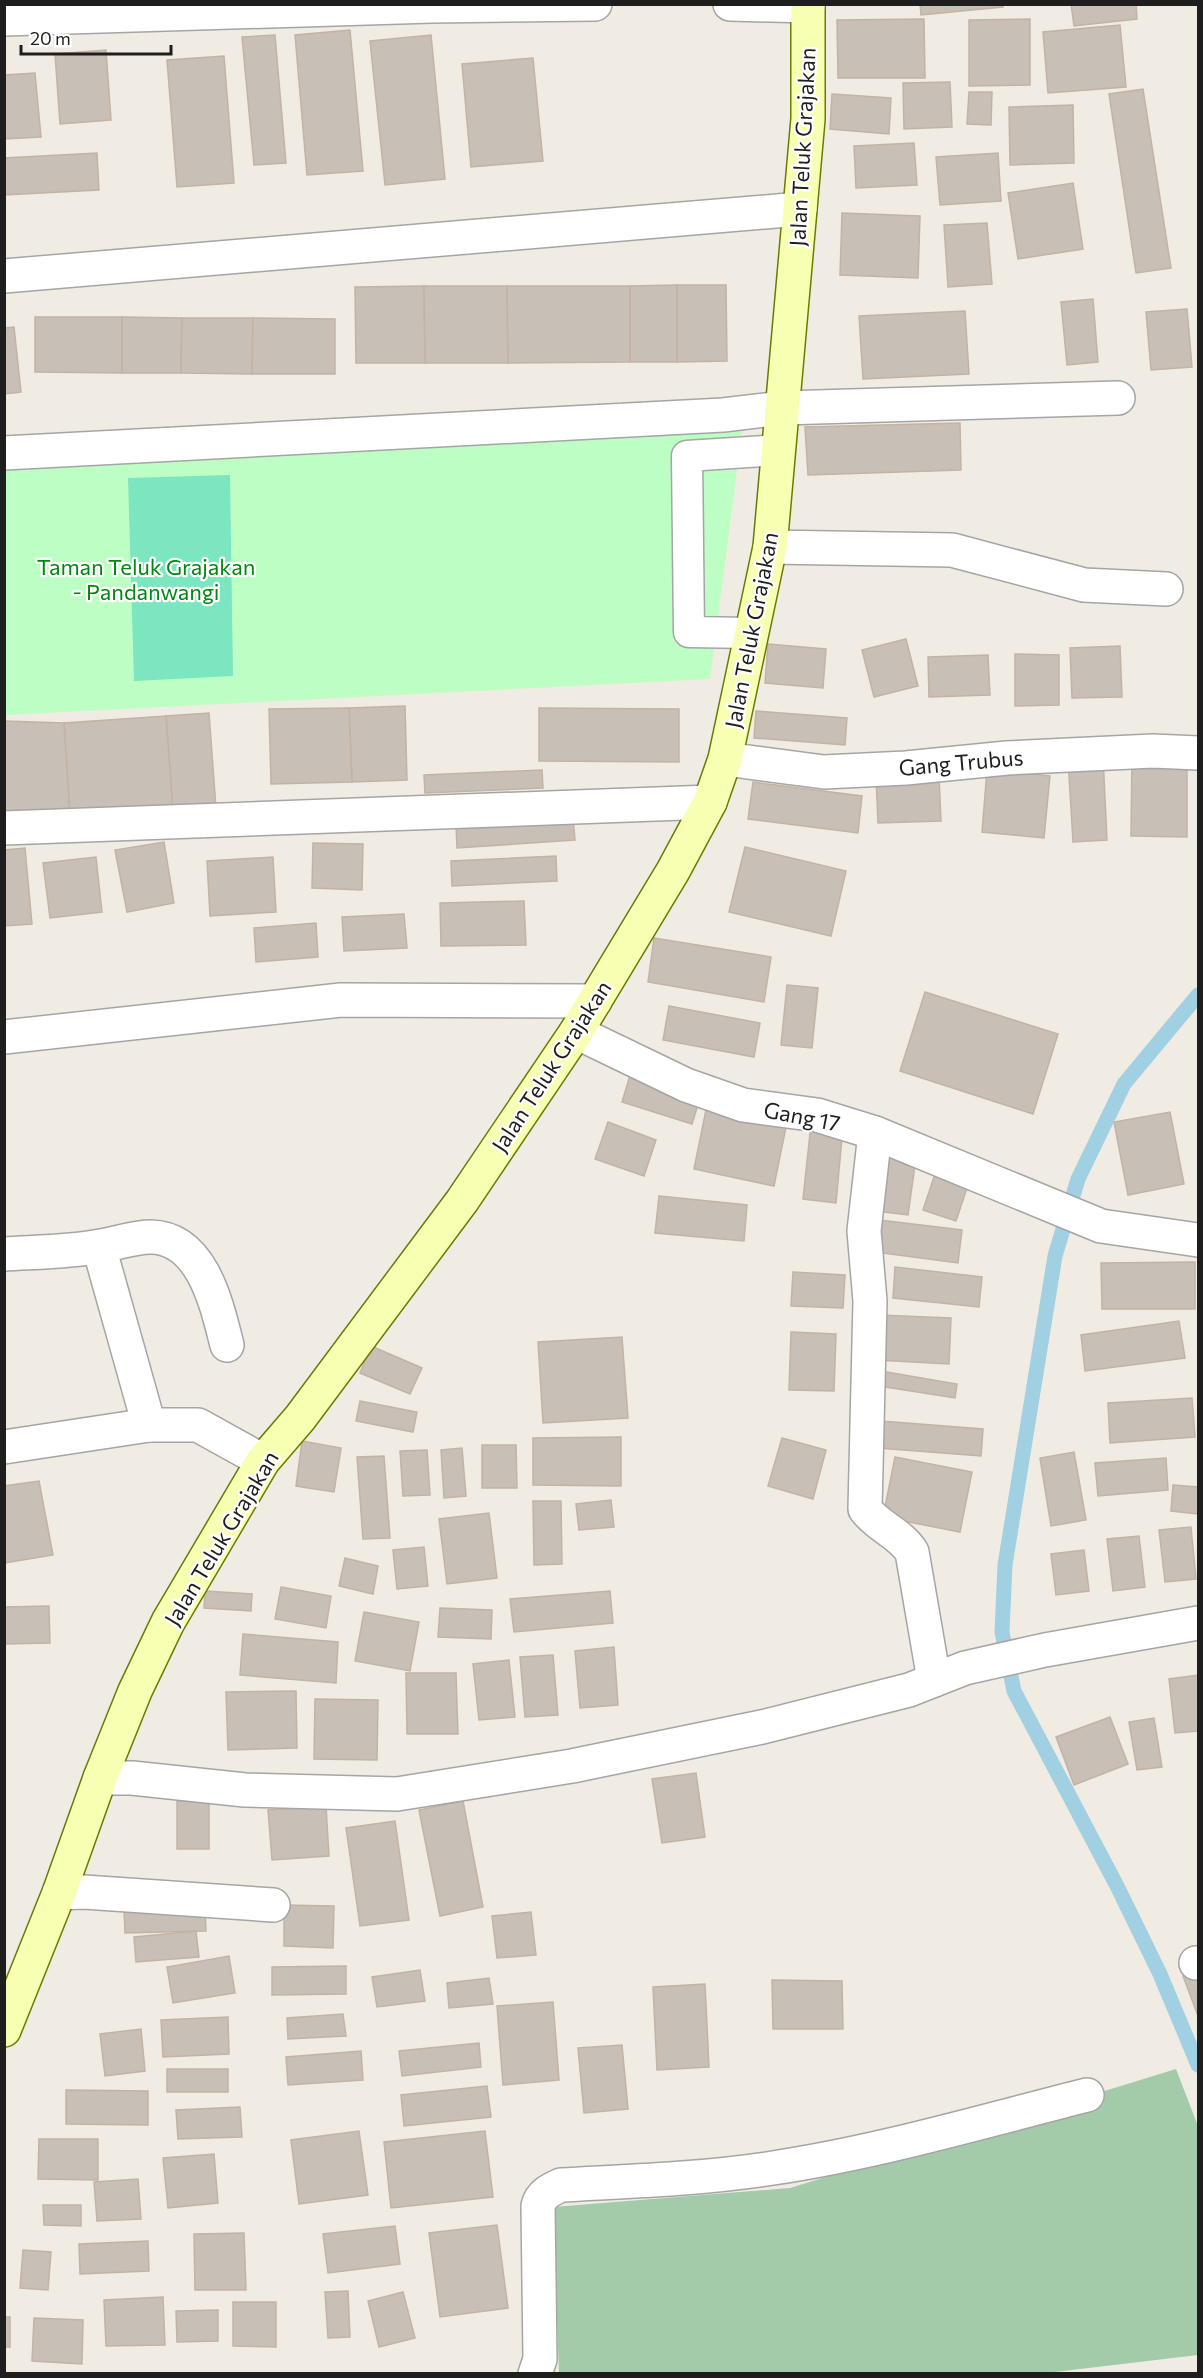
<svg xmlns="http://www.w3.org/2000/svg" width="1203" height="2378" font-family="Commissioner,sans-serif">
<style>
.cemetery{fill:#a3cbaa}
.park{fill:#bdfec4}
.pitch{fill:#7be6c0}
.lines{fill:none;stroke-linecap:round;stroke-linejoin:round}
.stream{stroke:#a0d0e2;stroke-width:15}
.building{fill:#c8bfb6;stroke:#c3b3a4;stroke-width:1.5}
.lane-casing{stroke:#a5a5a5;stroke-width:33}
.street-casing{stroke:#a5a5a5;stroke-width:36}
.secondary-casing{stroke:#697b00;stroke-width:36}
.lane{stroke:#fff;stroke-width:30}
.street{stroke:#fff;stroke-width:33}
.secondary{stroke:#f8ffb3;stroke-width:33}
.labels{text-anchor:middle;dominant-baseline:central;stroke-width:4.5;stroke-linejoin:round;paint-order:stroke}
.street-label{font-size:22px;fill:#1e1e1e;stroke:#fff}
.park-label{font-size:22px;fill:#028612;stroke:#fff}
</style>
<rect width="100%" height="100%" fill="#f0ece3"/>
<!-- cemetery -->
<path class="cemetery" d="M1176,2069L1198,2126V2355L1038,2374L559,2373L553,2207L790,2188Z"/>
<!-- park -->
<path class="park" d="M743,424L710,679L5,715V455Z"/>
<!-- pitch -->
<path class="pitch" d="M230,475L233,676L134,681L128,478Z"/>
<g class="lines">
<!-- stream -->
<path class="stream" d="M1198,995L1124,1084L1078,1179L1055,1256L1005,1565L1002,1632L1014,1691L1117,1886L1160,1974L1198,2065"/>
</g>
<!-- building -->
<g class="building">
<path d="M920,4H1003V7L921,15Z"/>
<path d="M1071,4H1136L1137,19L1074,26Z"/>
<path d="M924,19L925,78H838L837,20Z"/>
<path d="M1030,19V85L969,86V20Z"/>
<path d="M1120,25L1126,87L1048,93L1043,32Z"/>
<path d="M350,30L363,171L307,175L295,35Z"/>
<path d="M275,35L286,163L254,165L242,37Z"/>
<path d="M431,35L445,179L385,185L370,41Z"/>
<path d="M106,50L111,120L60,124L55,54Z"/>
<path d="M224,56L234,183L177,187L167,60Z"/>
<path d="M533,58L543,161L471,167L462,64Z"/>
<path d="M35,73L41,137L4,139V75Z"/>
<path d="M950,82L952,127L904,129L903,83Z"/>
<path d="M1143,89L1171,268L1136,273L1109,94Z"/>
<path d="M969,92H992L991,125L967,124Z"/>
<path d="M832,94L891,98L889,134L830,129Z"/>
<path d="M1073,105L1074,163L1010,165L1009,107Z"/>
<path d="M914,143L917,185L856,188L854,146Z"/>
<path d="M97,153L99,190L4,195V158Z"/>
<path d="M998,153L1001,201L940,205L936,157Z"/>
<path d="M1073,183L1083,249L1018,259L1008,193Z"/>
<path d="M842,213L920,216L918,278L840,275Z"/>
<path d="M987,223L992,284L948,287L944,225Z"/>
<path d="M677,285V362H630V286Z"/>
<path d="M677,285H726L727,361L677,362Z"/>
<path d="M424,286L425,363H356L355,287Z"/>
<path d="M424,286H507L508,363H425Z"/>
<path d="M507,286H630V362L508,363Z"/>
<path d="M1093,299L1098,362L1067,365L1061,302Z"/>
<path d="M1187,309L1192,367L1151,370L1146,312Z"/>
<path d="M965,311L969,374L863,379L859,316Z"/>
<path d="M35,317H122V373L35,372Z"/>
<path d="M122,317L182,318L181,373H122Z"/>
<path d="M182,318H253L252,374L181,373Z"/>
<path d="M253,318L335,319V374H252Z"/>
<path d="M14,327L21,392L4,394V328Z"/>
<path d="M960,423L961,470L808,475L805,427Z"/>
<path d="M906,639L918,686L874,697L862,650Z"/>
<path d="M768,644L826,649L823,688L765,683Z"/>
<path d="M1120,646L1122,697L1072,698L1070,648Z"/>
<path d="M1015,654L1059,655V705L1015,706Z"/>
<path d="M988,655L990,695L929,697L928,657Z"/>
<path d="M405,706L407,780L352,782L349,708Z"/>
<path d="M349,708L352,782L271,784L269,709Z"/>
<path d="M539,708L679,709V762L539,761Z"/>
<path d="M756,711L847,718L845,745L754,738Z"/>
<path d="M209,713L216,808L173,811L166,716Z"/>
<path d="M166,716L173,811L70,817L64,723Z"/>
<path d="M4,721L64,723L70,817L4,816Z"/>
<path d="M1132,754L1187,755V837L1131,836Z"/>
<path d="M1103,757L1107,840L1073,842L1068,759Z"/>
<path d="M542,770L543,788L425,793L424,775Z"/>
<path d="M987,770L1050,776L1044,838L982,832Z"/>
<path d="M939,776L941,821L878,823L876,778Z"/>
<path d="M753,782L862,796L858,833L748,819Z"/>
<path d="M573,817L575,840L457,848L456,824Z"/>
<path d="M164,842L174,903L127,912L115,850Z"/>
<path d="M313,843L363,844L362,890L312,888Z"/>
<path d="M745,847L846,871L831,936L729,912Z"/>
<path d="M25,848L32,924L4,926V850Z"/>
<path d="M556,856L557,881L452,886L451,861Z"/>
<path d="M96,857L102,912L50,918L43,863Z"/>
<path d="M273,857L276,912L210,916L207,861Z"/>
<path d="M524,901L526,945L441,946L440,903Z"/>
<path d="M404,914L407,948L344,951L342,917Z"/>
<path d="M316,923L318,957L256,962L254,928Z"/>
<path d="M654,938L771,957L764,1002L648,982Z"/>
<path d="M787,985L818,988L812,1048L781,1045Z"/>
<path d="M925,992L1058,1034L1033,1114L900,1071Z"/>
<path d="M669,1006L760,1023L754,1057L663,1040Z"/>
<path d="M631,1072L701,1095L692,1124L622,1102Z"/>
<path d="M707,1105L787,1122L774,1186L694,1169Z"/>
<path d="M1170,1112L1184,1184L1128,1195L1114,1122Z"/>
<path d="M608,1122L656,1140L644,1176L595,1159Z"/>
<path d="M811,1124L843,1127L836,1203L803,1199Z"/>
<path d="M885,1147L917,1151L908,1215L876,1211Z"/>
<path d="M935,1174L968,1185L956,1221L923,1210Z"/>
<path d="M659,1196L747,1205L744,1241L655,1233Z"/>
<path d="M871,1219L962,1230L958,1263L868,1251Z"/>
<path d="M1195,1262V1309H1102L1101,1263Z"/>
<path d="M895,1267L982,1277L979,1307L893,1298Z"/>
<path d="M793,1272L845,1275L843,1308L791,1306Z"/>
<path d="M878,1315L951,1318L949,1364L876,1360Z"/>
<path d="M1179,1321L1185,1358L1085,1371L1081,1335Z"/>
<path d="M791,1332L836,1334L834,1391L789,1390Z"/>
<path d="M622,1337L628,1418L543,1423L538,1342Z"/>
<path d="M371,1346L422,1368L410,1394L360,1373Z"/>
<path d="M875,1370L957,1384L955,1398L873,1385Z"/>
<path d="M1192,1398L1195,1437L1110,1443L1108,1403Z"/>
<path d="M360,1401L417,1412L413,1432L356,1421Z"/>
<path d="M881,1421L983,1429L981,1456L878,1448Z"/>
<path d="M621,1437V1486L533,1485V1438Z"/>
<path d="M782,1438L826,1450L813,1499L768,1486Z"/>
<path d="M302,1441L341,1448L334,1492L296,1486Z"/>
<path d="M482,1445H516L517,1488H482Z"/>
<path d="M462,1448L466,1496L444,1498L441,1450Z"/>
<path d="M427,1450L430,1495L403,1496L400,1451Z"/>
<path d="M1074,1452L1086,1520L1051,1526L1040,1458Z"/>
<path d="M384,1456L390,1538L363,1539L357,1457Z"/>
<path d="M895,1457L972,1472L960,1532L883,1517Z"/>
<path d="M1166,1458L1168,1490L1098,1496L1095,1463Z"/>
<path d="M39,1481L53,1555L4,1563V1486Z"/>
<path d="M1173,1485L1198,1487V1514L1171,1511Z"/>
<path d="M611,1500L614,1527L579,1530L576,1504Z"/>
<path d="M533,1501H561L562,1564L534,1565Z"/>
<path d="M489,1513L497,1578L447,1584L439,1519Z"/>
<path d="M1191,1527L1196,1579L1165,1582L1159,1530Z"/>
<path d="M1139,1536L1145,1587L1113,1591L1107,1539Z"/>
<path d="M424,1547L428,1586L397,1589L393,1550Z"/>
<path d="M1084,1550L1089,1591L1056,1595L1051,1554Z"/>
<path d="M345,1558L378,1566L373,1594L339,1586Z"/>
<path d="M281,1587L331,1596L326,1628L275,1619Z"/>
<path d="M205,1591L252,1594L251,1611L204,1608Z"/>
<path d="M610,1591L613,1623L514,1632L510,1599Z"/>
<path d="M49,1606L50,1643L4,1644V1607Z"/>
<path d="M440,1608L492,1610L491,1639L438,1637Z"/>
<path d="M364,1612L419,1622L410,1671L355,1661Z"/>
<path d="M243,1634L338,1642L336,1683L240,1675Z"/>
<path d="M614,1647L618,1705L580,1708L575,1651Z"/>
<path d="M553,1655L558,1715L525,1717L520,1657Z"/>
<path d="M509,1660L515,1717L479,1720L473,1664Z"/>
<path d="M406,1673H456L458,1734H407Z"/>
<path d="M1198,1675V1731L1175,1733L1169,1679Z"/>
<path d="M296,1691L297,1748L228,1750L226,1692Z"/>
<path d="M315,1699L378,1700L377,1760L314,1759Z"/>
<path d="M1110,1717L1128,1764L1074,1785L1056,1737Z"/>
<path d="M1154,1718L1162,1767L1137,1770L1129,1722Z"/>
<path d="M696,1773L705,1837L662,1843L652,1779Z"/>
<path d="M177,1801L209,1802V1849H177Z"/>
<path d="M463,1801L483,1907L440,1916L419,1810Z"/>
<path d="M326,1806L329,1856L272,1860L268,1810Z"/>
<path d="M395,1821L409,1920L360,1926L346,1828Z"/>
<path d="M284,1905L334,1906L333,1948L284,1946Z"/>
<path d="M205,1907L206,1931L125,1933L124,1910Z"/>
<path d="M531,1912L536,1955L497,1958L492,1916Z"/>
<path d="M196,1931L199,1957L136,1962L134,1937Z"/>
<path d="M229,1956L235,1993L173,2003L167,1967Z"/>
<path d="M346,1966V1994L272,1995V1967Z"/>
<path d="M420,1970L425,2001L377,2007L372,1977Z"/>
<path d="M1198,1971V2016L1183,1976Z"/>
<path d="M489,1978L493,2004L449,2008L447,1983Z"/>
<path d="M772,1980L842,1981L843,2029H773Z"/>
<path d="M705,1984L709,2067L657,2070L653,1987Z"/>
<path d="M553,2002L559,2080L503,2085L497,2006Z"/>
<path d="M343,2014L346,2036L288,2039L287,2018Z"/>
<path d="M228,2017L229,2054L163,2057L161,2020Z"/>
<path d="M141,2029L145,2071L105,2076L100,2034Z"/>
<path d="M479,2043L481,2067L402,2076L399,2051Z"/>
<path d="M622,2045L628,2109L584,2113L578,2048Z"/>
<path d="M361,2051L363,2080L288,2085L286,2057Z"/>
<rect x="167" y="2069" width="61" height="23"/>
<path d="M487,2086L491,2117L404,2126L401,2095Z"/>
<path d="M66,2090L148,2091V2125L66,2124Z"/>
<path d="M240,2107L242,2137L178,2139L176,2110Z"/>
<path d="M359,2131L368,2195L299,2204L291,2140Z"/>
<path d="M485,2131L493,2197L391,2208L384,2142Z"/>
<path d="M39,2139H98V2180L38,2179Z"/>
<path d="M214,2154L218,2203L168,2208L163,2158Z"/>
<path d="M138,2179L141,2219L97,2221L94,2182Z"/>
<path d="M43,2205H81V2226L44,2225Z"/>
<path d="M497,2225L508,2308L440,2317L429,2233Z"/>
<path d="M395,2226L400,2264L328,2273L323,2234Z"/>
<path d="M244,2233L246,2290H195L194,2234Z"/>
<path d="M148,2241L149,2271L80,2274L79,2244Z"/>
<path d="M23,2250L51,2252L48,2290L20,2288Z"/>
<path d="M348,2291L350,2337L328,2338L325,2292Z"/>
<path d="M403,2292L415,2338L379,2347L368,2301Z"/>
<path d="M163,2297L165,2345L106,2346L104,2300Z"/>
<path d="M233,2302H276V2347L233,2346Z"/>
<path d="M218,2310V2341L177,2342L176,2311Z"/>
<rect x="4" y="2317" width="6" height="30"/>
<path d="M34,2318L83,2320L82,2364L32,2361Z"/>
</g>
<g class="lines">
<defs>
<path id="lane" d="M752,633L689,632L687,456L779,450"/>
<g id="street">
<path d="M730,4L808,6"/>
<path d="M4,19L432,6L595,4"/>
<path d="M4,276L800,209"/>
<path d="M4,453L723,415L783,408L1118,398"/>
<path d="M770,547L952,550L1084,585L1166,589"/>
<path d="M725,759L824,772L906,768L1007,758L1153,751L1198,753"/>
<path d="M4,828L710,802"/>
<path d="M576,1032L686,1085L743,1105L817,1115L875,1133L1101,1226L1198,1240"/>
<path d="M4,1037L341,1000L595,1001"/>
<path d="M875,1133L864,1231L870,1301L865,1509C878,1527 900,1533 912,1552L934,1680"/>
<path d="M99,1247L149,1425"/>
<path d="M4,1254C36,1252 70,1252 101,1246C118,1243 134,1237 151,1237C203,1238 217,1306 227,1345"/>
<path d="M4,1447L149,1425H198L263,1461"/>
<path d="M100,1778H132L245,1790L397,1794L572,1766L762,1727L909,1690L965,1668L1045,1650L1198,1623"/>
<path d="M59,1893L84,1892L273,1905"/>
<path d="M1196,1963H1198"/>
<path d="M535,2374L540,2359L538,2206C541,2194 550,2190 561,2185C632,2181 703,2179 773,2168C879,2152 984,2121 1087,2095"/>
</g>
<path id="secondary" d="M4,2030L59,1893L100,1778L135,1691L168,1622L263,1461L300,1418L462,1201L576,1032L673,871L710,802L725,759L770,547L808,119V4"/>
</defs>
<!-- lane casing -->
<use href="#lane" class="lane-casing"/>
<!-- street casing -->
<use href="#street" class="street-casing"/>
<!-- secondary casing -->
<use href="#secondary" class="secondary-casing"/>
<!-- lane -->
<use href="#lane" class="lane"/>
<!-- street -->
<use href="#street" class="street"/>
<!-- secondary -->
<use href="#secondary" class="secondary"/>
</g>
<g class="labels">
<!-- street labels -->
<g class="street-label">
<text transform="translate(802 147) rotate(-87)">Jalan Teluk Grajakan</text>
<text transform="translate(751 630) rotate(-79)">Jalan Teluk Grajakan</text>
<text transform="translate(961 762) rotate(-5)">Gang Trubus</text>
<text transform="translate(551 1066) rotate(-57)">Jalan Teluk Grajakan</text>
<text transform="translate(802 1116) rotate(11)">Gang 17</text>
<text transform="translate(221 1538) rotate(-59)">Jalan Teluk Grajakan</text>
</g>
<!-- park labels -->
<g class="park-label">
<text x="146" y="566">Taman Teluk Grajakan<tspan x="146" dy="25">- Pandanwangi</tspan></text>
</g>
</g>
<!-- border -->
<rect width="1203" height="2378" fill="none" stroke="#1e1e1e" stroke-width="12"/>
<!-- scale -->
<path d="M21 45v9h150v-9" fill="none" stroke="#1e1e1e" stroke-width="3"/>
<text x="30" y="45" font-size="18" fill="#1e1e1e" stroke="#ffffff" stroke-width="4.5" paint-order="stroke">20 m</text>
</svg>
